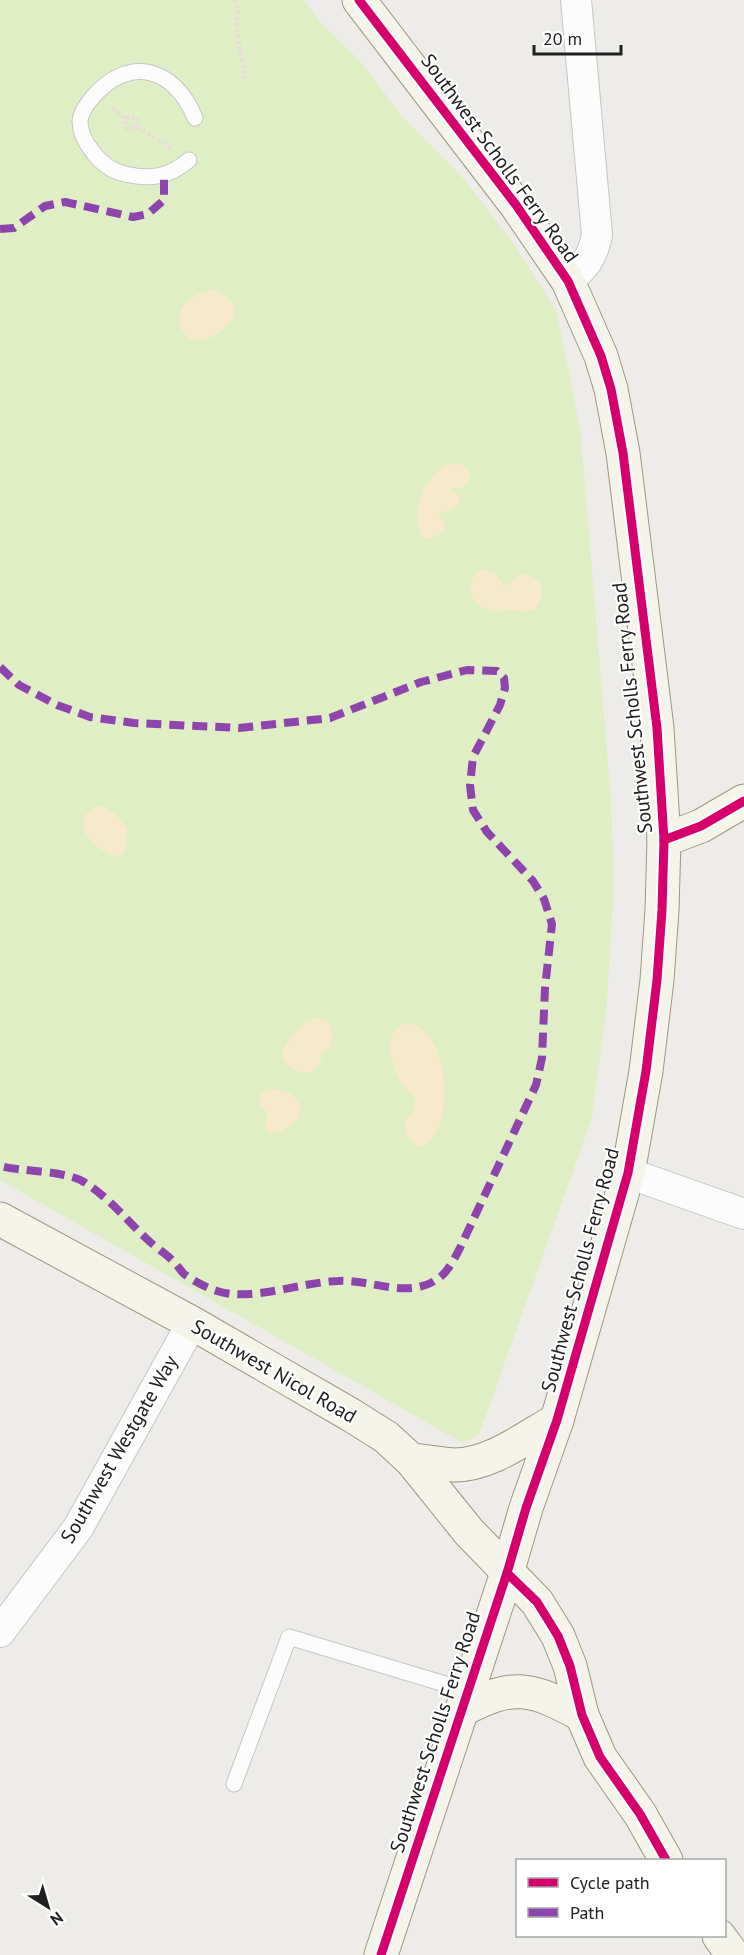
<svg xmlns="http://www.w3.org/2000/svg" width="744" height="1955" font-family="'PT Sans',sans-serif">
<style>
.grass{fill:#e0eec5}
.sand{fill:#f7e9cd}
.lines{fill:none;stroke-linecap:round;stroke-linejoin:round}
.lane-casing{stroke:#c7c6c5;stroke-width:17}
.street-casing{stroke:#c7c6c5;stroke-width:32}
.secondary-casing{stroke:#9a987f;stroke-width:35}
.path{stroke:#ecd9da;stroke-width:4;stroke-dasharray:3 3;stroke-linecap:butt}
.lane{stroke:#fcfcfc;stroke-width:15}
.street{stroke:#fcfcfc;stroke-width:30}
.secondary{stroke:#f5f4eb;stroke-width:33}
.quiet{stroke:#8e44ad;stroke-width:8;stroke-dasharray:15 8;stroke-linecap:butt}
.cycleway-casing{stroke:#fff;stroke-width:13}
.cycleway{stroke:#d6006c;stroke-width:9}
.labels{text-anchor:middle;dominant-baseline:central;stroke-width:4.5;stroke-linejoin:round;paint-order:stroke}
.street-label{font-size:20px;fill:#202020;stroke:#fff}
</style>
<rect width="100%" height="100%" fill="#eeece9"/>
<!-- grass -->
<path class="grass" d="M0,0H304L319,21L360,61L402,116L464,179L516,247L556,310L572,386L581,436L611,798L614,883L607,1003L592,1118L479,1435L463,1443L0,1180Z"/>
<!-- sand -->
<g class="sand">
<path d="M213,290C259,305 219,345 191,340C165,319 186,292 213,290Z"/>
<path d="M459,463L470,471V479L463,488H451L460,497L458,506L448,511L438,512L444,524L443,532L432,538L425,539C406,522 424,475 445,466C449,464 454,463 459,463Z"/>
<path d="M484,569L496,574L504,586L508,585L519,574C544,576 547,590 535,609L525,612L511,610L495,612L476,604C468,592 469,573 484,569Z"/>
<path d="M99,806C113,810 120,818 127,830L125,850L121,856C106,860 58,821 99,806Z"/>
<path d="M316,1018L326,1019C330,1027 336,1037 330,1046C329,1049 325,1050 324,1053C320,1058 321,1065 315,1070C306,1077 282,1068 282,1055C282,1048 298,1029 303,1024C307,1021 312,1020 316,1018Z"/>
<path d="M405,1023C449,1022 458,1128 423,1147L414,1145C395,1120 411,1122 416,1100C413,1094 407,1091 403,1085C393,1069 379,1034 405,1023Z"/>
<path d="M273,1089C308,1091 311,1126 271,1134L265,1130L267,1113L260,1104V1094Z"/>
</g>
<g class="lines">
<defs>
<g id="lane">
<path d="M189,160C169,177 151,180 125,174C111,171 100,162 92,151C86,143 80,133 80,122C80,113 87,104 92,98C129,54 175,68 195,118"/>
<path d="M234,1784L289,1637L468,1691"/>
</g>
<g id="street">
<path d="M568,281C585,266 592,259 597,235L576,0"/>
<path d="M628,1173L744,1214"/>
<path d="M0,1632L78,1528L192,1323"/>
</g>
<g id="secondary">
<path d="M359,0L516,205L568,281L601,356L611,389L623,453L657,728L664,840L662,910L657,980L646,1071L628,1173L557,1420L526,1508L507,1573L381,1955"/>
<path d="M664,840L701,826L744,801"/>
<path d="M0,1219L192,1323L351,1415L386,1437L411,1460L469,1532L537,1602L558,1636L570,1666L582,1715L600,1757L640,1814L666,1860"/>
<path d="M411,1460C425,1461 440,1464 454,1465C491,1465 526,1437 557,1420"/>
<path d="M462,1710C514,1682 532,1688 582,1715"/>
<path d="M719,1936L733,1955"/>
</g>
</defs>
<!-- lane casing -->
<use href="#lane" class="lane-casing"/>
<!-- street casing -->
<use href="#street" class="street-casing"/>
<!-- secondary casing -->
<use href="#secondary" class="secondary-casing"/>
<!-- path -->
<g class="path">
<path d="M234,0L238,9L237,30L246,84"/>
<path d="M113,108L126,119"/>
<path d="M137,127L138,122L136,117L131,116L126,119L125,124L127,128L132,129L137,127L171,148"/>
</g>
<!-- lane -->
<use href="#lane" class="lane"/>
<!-- street -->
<use href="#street" class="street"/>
<!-- secondary -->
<use href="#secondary" class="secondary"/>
<!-- quiet -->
<g class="quiet">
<path d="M0,229L14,228L45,206L65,202L133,217L148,214L164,200V176"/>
<path d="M0,667L19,685L57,705L90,717L134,723L239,728L330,718L421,682L467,670L497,671L504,678L505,688L500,705L473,757L470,785L473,810L487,832L533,881L544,899L552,924L545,988L542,1058L536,1085L460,1248C454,1259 448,1273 436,1280C407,1299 369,1279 338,1281C302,1282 250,1302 217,1291C207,1288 192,1280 184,1274C180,1270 177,1264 172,1260C165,1253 155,1247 148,1240C125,1219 112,1200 84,1182C64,1170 23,1172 0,1166"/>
</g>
<defs>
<g id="cycleway">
<path d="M359,0L516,205L568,281L601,356L611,389L623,453L657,728L664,840L662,910L657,980L646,1071L628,1173L557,1420L526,1508L507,1573L381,1955"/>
<path d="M664,840L701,826L744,801"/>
<path d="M507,1573L537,1602L558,1636L570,1666L582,1715L600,1757L640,1814L666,1860"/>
</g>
</defs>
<!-- cycleway casing -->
<use href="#cycleway" class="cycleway-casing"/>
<!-- cycleway -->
<use href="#cycleway" class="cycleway"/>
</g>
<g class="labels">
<!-- street labels -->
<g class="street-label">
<text transform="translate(500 158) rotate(54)">Southwest Scholls Ferry Road</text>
<text transform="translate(632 708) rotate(-96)">Southwest Scholls Ferry Road</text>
<text transform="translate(580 1270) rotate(-75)">Southwest Scholls Ferry Road</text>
<text transform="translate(274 1371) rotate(30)">Southwest Nicol Road</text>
<text transform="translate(119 1449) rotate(-60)">Southwest Westgate Way</text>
<text transform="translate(435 1732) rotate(-72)">Southwest Scholls Ferry Road</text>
</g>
</g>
<!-- legend -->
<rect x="516" y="1859" width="210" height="78" fill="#ffffff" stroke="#a6a6a6" stroke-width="1.5"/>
<rect x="528" y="1878" width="30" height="9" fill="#d6006c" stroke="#a6a6a6" stroke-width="1.5"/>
<text x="570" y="1889" font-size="18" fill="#202020">Cycle path</text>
<rect x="528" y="1908" width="30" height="9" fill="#8e44ad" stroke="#a6a6a6" stroke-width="1.5"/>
<text x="570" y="1919" font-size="18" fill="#202020">Path</text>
<!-- north arrow -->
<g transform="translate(48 1907) rotate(143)" stroke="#ffffff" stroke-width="4.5" paint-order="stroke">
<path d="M0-4.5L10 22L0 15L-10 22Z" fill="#202020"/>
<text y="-9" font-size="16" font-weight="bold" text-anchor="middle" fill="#202020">N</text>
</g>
<!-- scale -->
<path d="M534 45v9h87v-9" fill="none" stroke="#202020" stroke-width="3"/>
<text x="543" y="45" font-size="18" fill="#202020" stroke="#ffffff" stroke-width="4.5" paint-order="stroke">20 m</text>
</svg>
